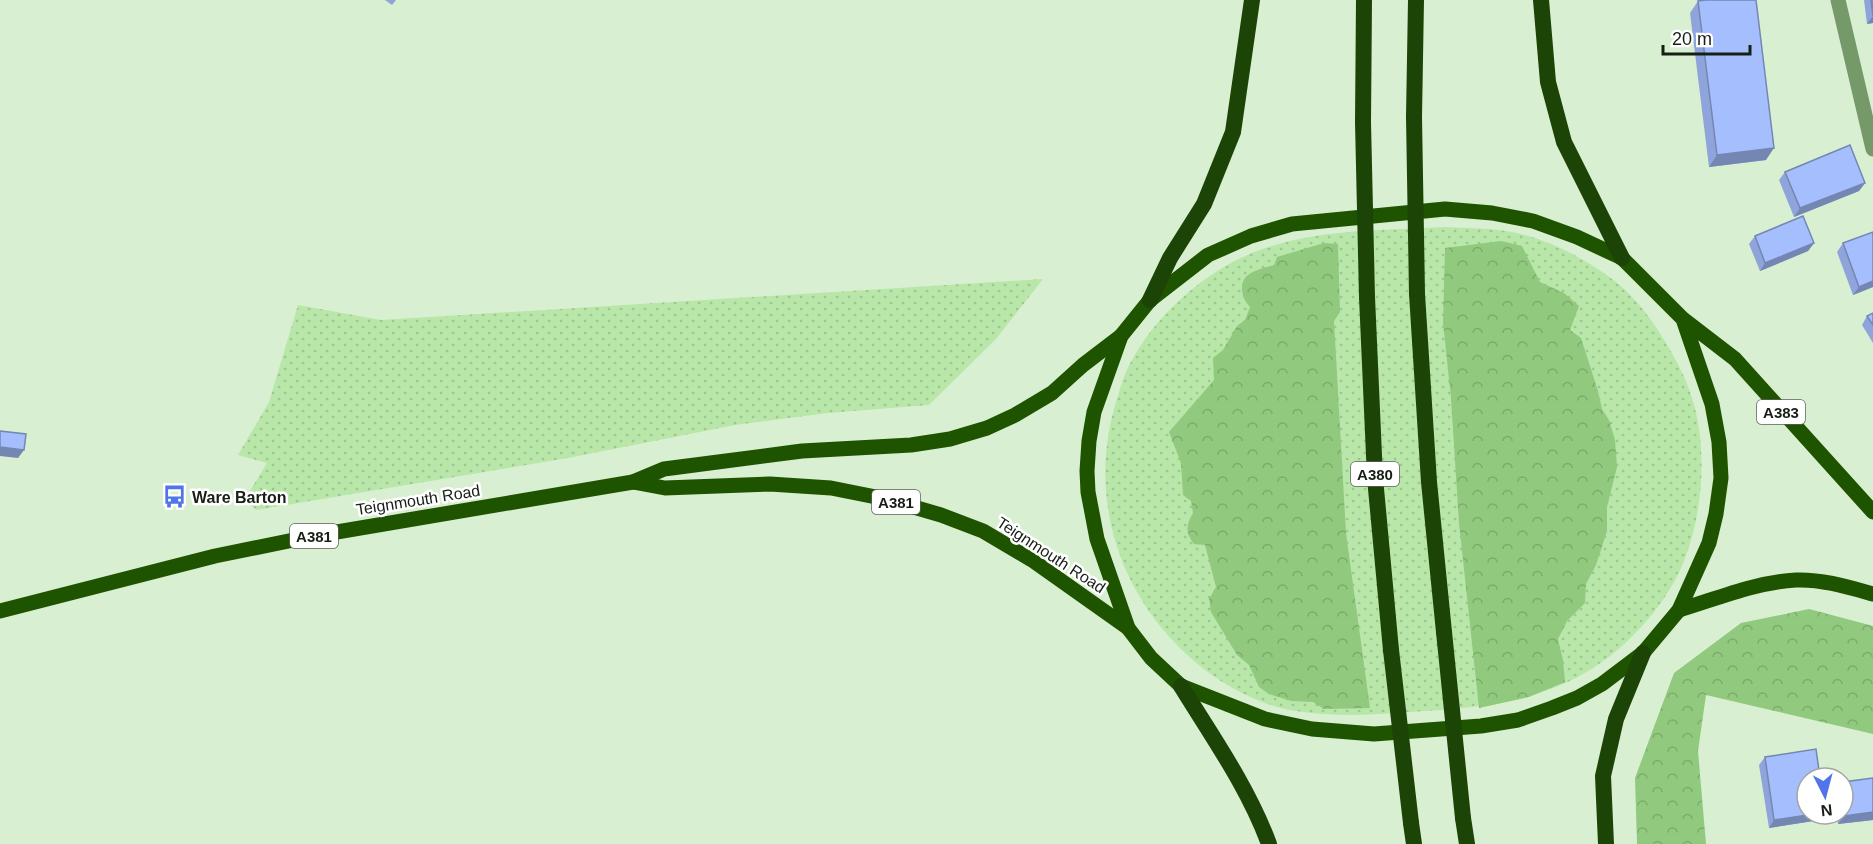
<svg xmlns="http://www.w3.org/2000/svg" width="1873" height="844" font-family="Helvetica,sans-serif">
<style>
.grass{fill:url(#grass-dots)}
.forest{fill:url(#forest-crowns)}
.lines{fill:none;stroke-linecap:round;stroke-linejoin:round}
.minor{stroke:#759969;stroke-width:15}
.primary{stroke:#1e5300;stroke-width:15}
.trunk{stroke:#1c4407;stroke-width:16}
.trunk-bridge{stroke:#1c4407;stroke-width:16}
.wall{fill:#8ea4da}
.shaded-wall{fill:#7486b2}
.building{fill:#a5bffe;stroke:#7486b2;stroke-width:1.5}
.labels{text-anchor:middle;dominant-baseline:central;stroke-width:5;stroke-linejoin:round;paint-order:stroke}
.shield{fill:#fff;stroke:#5d625b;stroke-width:1.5}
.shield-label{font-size:15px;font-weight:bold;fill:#171f15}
.poi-label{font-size:16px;font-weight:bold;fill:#171f15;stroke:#fff;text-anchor:start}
.street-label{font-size:16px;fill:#171f15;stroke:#fff}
</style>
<defs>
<pattern id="grass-dots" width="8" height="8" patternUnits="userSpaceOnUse" patternTransform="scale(1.5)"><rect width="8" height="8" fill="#b8e7a9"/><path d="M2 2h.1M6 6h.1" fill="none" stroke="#9dc691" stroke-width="1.8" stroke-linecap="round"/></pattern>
<pattern id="forest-crowns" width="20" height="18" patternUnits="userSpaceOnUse" patternTransform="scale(1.5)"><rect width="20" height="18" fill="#91c97e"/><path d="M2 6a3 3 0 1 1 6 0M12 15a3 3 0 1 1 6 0" fill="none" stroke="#7cac6c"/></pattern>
</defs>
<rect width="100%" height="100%" fill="#d8f0d1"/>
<!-- grass -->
<g class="grass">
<path d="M1445,227C1465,228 1486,228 1506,231C1545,237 1585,258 1616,282C1636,298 1653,321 1666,343C1676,360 1686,378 1692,398C1708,448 1703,513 1684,561C1670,597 1639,634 1609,657C1548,703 1483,707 1410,712C1372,715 1334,717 1296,711C1253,704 1213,680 1182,650C1117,587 1090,497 1114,409C1119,393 1123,375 1132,360C1154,320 1191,285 1231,263C1295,228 1373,231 1445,227Z"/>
<path d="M1043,279L996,339L929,405L828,413L735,425L568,458L256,510L245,499L267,463L238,455L269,402L298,305L381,320Z"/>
</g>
<!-- forest -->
<g class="forest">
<path d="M1501,241L1522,246L1540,282L1564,293L1579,306L1570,330L1581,338L1598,391L1602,409L1609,420L1615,440L1617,467L1607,507V531L1596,565L1586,584L1585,603L1567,621L1558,639L1563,660L1565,682L1529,697L1479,708L1459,523L1451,398L1443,323L1445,248Z"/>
<path d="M1324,243L1338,244L1340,312L1334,321L1346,533L1370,708L1324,709L1313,702L1291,701L1269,694L1259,687L1249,665L1237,655L1211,612L1209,599L1216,587L1205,545L1194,544C1185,532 1186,525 1193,513L1191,501L1183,495L1181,463L1169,432L1214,380L1213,358L1223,350L1237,326L1245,320L1250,307C1244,300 1243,298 1242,289C1241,272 1261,269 1274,265L1277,257Z"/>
<path d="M1809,609L1873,626V734L1706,695L1698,751L1706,844H1637L1635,778L1674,673L1741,623Z"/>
</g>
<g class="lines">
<!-- minor -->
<path class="minor" d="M1838,0L1873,149"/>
<!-- primary -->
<g class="primary">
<path d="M1683,319L1712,404L1719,442L1721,478L1716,514L1709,543L1679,610L1643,653L1602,684L1577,698L1552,708L1518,720L1481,726L1374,734L1312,729L1265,719L1181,686L1151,658L1128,628L1097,539L1088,492L1087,471L1089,441L1094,412L1121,336L1150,300L1208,255L1251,236L1292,224L1445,209L1492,213L1533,221L1577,237L1622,258L1683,319L1735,359L1873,512"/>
<path d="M633,482L665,488L770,484L831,488L886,499L941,515L983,531L1032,560L1128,628"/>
<path d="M1679,610C1716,599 1756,582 1796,580C1822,579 1848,587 1873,594"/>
<path d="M0,611L215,556L313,536L633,482L664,469L802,451L911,445L950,439L987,428L1015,415L1052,393L1083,365L1121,336"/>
</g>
<!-- trunk -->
<g class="trunk">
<path d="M1541,0L1548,82L1564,142L1622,258"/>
<path d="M1414,117L1416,0"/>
<path d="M1363,122L1364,0"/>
<path d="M1417,294L1429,482L1444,632"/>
<path d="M1367,297L1375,478L1391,650"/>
<path d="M1150,300L1170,258L1204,204L1233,132L1252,0"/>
<path d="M1181,686C1213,738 1248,787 1269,844"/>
<path d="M1463,818L1467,844"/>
<path d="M1411,823L1414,844"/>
<path d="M1606,844L1603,776L1616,719L1643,653"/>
</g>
<!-- trunk-bridge -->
<g class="trunk-bridge">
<path d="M1414,117L1417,294"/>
<path d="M1363,122L1367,297"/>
<path d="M1444,632L1463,818"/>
<path d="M1391,650L1411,823"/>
</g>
</g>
<!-- wall -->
<g class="wall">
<path d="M385,0H396L392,5Z"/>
<path d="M1864,0H1873V23L1867,24Z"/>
<path d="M1698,1L1766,160L1709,167L1690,13Z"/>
<path d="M1785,172L1865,183L1859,191L1794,217L1779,180Z"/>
<path d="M1755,236L1814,243L1808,251L1760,271L1749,244Z"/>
<path d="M1843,243L1873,287L1853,295L1837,252Z"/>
<path d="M1873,313V343L1862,325L1867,316Z"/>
<path d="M1765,757L1820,820L1769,828L1759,765Z"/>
<path d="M1873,778V820L1838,824L1837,814H1843V782Z"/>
</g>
<!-- shaded-wall -->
<g class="shaded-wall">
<path d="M1873,16V23L1867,24Z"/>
<path d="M1774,148L1766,160L1709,167L1717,155Z"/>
<path d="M1865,183L1859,191L1794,217L1800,208Z"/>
<path d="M1814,243L1808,251L1760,271L1765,263Z"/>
<path d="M1873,281V287L1853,295L1859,287Z"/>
<path d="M0,447L24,450L18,458L0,456Z"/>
<path d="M1873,812V820L1838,824L1844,816Z"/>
<path d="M1814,814H1824L1820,820L1769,828L1774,820Z"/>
</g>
<!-- building -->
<g class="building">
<path d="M1706,0H1756L1774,148L1717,155L1698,1Z"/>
<path d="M1871,0H1873V16Z"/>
<path d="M1850,145L1865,183L1800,208L1785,172Z"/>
<path d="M1803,216L1814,243L1765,263L1755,236Z"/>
<path d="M1873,232V281L1859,287L1843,243Z"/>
<path d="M1873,313V325L1867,316Z"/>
<path d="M0,431L26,434L24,450L0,447Z"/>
<path d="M1816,749L1820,778H1807V814H1814L1774,820L1765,757Z"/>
<path d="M1873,778V812L1844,816L1843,807V782Z"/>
</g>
<!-- icons -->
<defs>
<symbol id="bus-bare" viewBox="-9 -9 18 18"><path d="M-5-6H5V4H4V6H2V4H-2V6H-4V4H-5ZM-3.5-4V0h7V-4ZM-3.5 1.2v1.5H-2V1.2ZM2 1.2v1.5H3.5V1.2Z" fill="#5075e8" stroke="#fff" stroke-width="2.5" paint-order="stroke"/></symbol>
</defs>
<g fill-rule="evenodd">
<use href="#bus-bare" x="158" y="480" width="33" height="33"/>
</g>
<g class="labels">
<!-- shield labels -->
<g class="shield">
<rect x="1757" y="400" width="48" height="24" rx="4.5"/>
<rect x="1351" y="462" width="48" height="24" rx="4.5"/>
<rect x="872" y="490" width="48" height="24" rx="4.5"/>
<rect x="290" y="524" width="48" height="24" rx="4.5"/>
</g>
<g class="shield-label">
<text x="1781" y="412">A383</text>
<text x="1375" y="474">A380</text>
<text x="896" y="502">A381</text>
<text x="314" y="536">A381</text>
</g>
<!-- poi labels -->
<g class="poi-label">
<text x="192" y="497">Ware Barton</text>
</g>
<!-- street labels -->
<g class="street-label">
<text transform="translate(418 500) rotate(-9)">Teignmouth Road</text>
<text transform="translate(1051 555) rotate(33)">Teignmouth Road</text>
</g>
</g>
<!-- north arrow -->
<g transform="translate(1825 796) rotate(174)"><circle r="28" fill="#ffffff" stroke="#a2a5a1" stroke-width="1.5"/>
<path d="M0-4.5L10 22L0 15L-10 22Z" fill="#5075e8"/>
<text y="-9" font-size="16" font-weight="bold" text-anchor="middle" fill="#171f15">N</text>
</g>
<!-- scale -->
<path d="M1663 45v9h87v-9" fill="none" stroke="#171f15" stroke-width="3"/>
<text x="1672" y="45" font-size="18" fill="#171f15" stroke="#ffffff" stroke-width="4.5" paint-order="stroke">20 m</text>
</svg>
